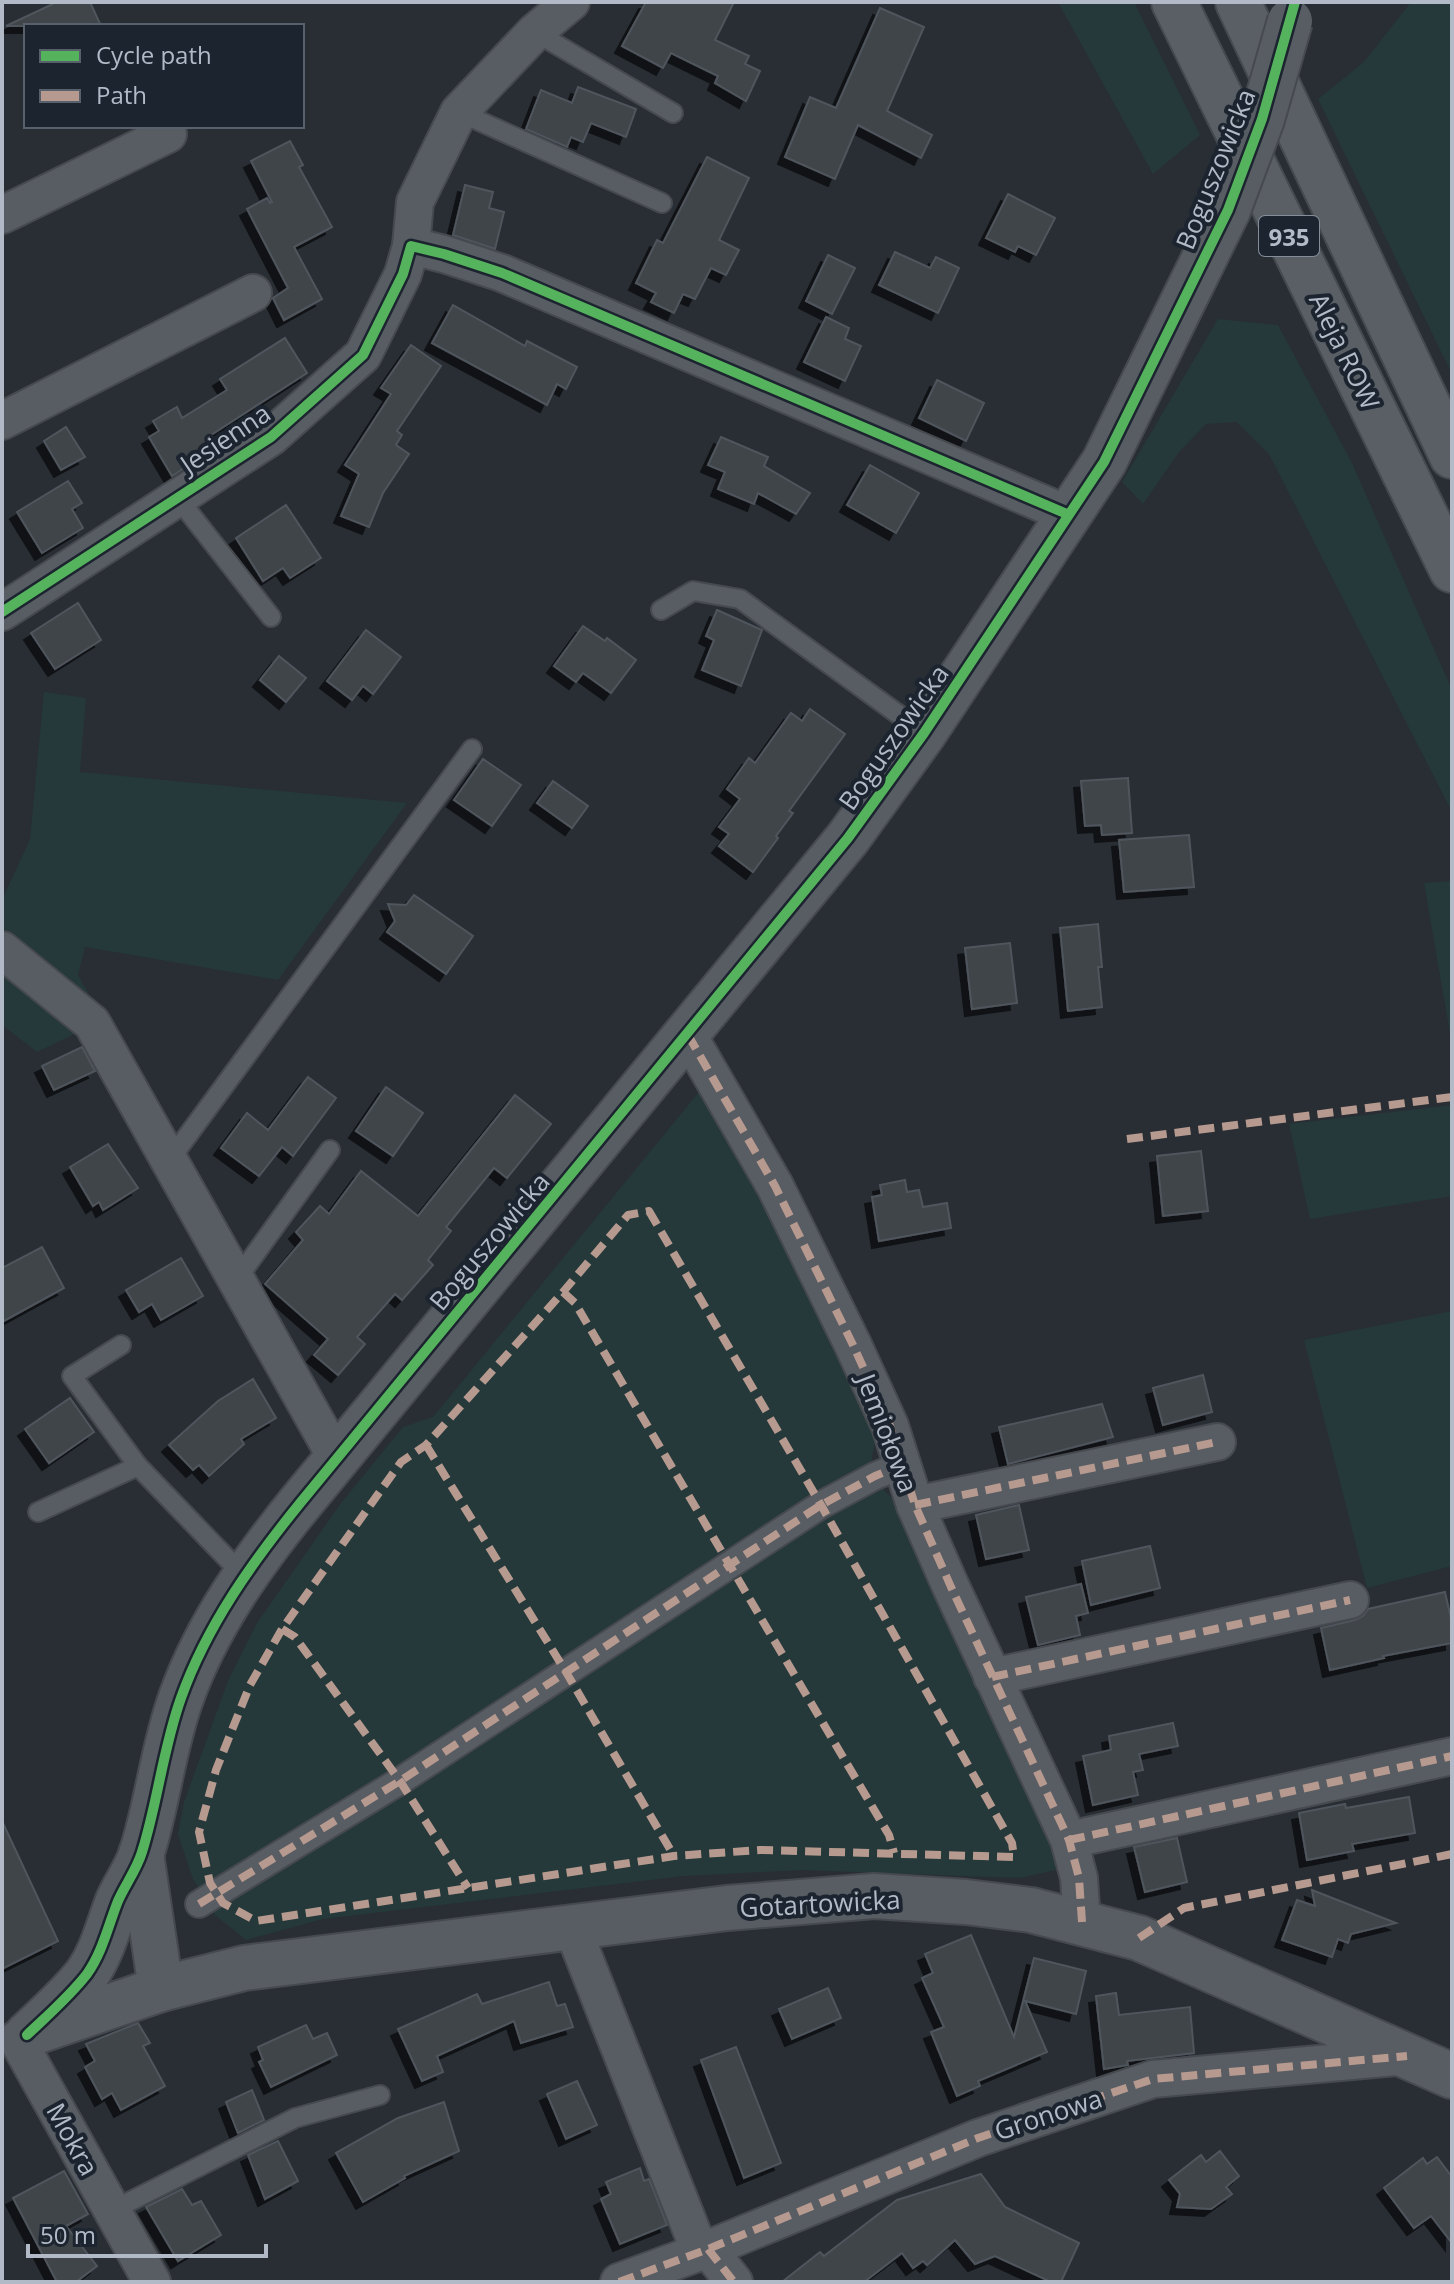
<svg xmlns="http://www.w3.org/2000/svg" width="1454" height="2284" font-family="'Open Sans',sans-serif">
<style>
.green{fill:#25383a}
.building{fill:#3f444a;stroke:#50555c;stroke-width:2;filter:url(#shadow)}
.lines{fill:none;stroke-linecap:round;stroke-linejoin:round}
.service-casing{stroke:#464a4f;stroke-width:22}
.pedestrian-casing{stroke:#464a4f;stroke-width:30}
.minor-casing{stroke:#464a4f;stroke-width:40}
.tertiary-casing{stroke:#464a4f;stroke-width:48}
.primary-casing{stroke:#454a51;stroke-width:48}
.service{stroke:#585c63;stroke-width:18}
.pedestrian{stroke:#585c63;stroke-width:26}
.minor{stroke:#585c63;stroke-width:36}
.tertiary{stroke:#585c63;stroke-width:44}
.primary{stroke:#5a5f65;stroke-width:44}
.tertiary-bridge-casing{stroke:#464a4f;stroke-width:48;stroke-linecap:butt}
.tertiary-bridge{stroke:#585c63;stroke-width:44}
.quiet{stroke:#b69a8f;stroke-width:8;stroke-dasharray:16 8;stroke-linecap:butt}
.cycleway-casing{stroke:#1b242f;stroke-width:15}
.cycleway{stroke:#56b35d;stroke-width:10}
.labels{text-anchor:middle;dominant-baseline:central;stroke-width:8;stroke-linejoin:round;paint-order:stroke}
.shield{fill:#1b242f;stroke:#848d99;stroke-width:2}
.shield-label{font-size:24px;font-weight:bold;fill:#b1bac6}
.street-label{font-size:26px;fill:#b1bac6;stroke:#1b242f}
</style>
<defs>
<filter id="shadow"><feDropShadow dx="-7" dy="7" stdDeviation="0" flood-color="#0009"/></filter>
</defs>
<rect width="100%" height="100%" fill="#282e34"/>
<!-- green -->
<g class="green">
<path d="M1058,2H1134L1200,135L1153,174Z"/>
<path d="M1411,2H1452V374L1318,99L1364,62Z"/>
<path d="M1218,319L1278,325L1352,463L1452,690V812L1269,454L1237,422L1206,424L1179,452L1143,504L1122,482Z"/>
<path d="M44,692L86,698L80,772L407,803L278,980L85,947L78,975L101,1015L2,927V900L30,839Z"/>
<path d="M1452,881V1045L1424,883Z"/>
<path d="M2,972L77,1033L37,1052L2,1025Z"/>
<path d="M703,1087L770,1197L877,1433C870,1464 867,1475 892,1498L1051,1842L1060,1869L1021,1878L803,1870L684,1876L323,1919L246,1940L215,1915L193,1879L178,1834L184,1802L228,1681L257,1623L341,1503L403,1427L433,1417Z"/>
<path d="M1452,1105V1196L1310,1219L1289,1124Z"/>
<path d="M1452,1311V1566L1367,1588L1304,1340Z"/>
</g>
<!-- building -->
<g class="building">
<path d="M57,2H90L101,26H6Z"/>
<path d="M646,2H734L715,40L749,56L745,64L760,71L746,101L715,83L718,76L671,53L663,68L622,46Z"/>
<path d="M880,8L924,27L887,111L932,135L921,158L858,125L835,179L785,157L810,97L836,108Z"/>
<path d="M578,87L636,109L626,137L591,123L583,142L571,137L567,147L526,129L541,90L572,103Z"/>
<path d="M290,141L303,165L299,167L332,227L294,247L322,299L284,320L273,298L288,288L247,209L267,198L270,203L272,202L251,161Z"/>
<path d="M707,157L749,178L719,240L739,250L726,275L711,268L695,299L683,294L674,313L651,302L656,293L636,283L657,240L663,243Z"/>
<path d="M465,185L493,192L489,208L504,212L495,249L453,235Z"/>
<path d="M1008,194L1055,218L1036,255L1018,246L1015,252L986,238Z"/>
<path d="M895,252L930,268L936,257L959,268L938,313L879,285Z"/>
<path d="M828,255L855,268L832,314L806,301Z"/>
<path d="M453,305L525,346L527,341L577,367L566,389L557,384L547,405L432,343Z"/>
<path d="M826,317L849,328L845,339L861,346L845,381L804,362Z"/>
<path d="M285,338L307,373L208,437L215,448L172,476L149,437L159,431L153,421L177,407L182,418L227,390L220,379Z"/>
<path d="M411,345L441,366L397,431L402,435L396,445L409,454L383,493L369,527L341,516L359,474L345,465L391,394L381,388Z"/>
<path d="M937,380L984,403L966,441L919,418Z"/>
<path d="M66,427L85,457L61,470L44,441Z"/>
<path d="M721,437L768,457L764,466L810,493L796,514L758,493L754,504L718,489L725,472L708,465Z"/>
<path d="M870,465L919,493L896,533L847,505Z"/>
<path d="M68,481L82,503L72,509L83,528L42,553L17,512Z"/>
<path d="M286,505L321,558L290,578L283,568L263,581L236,538Z"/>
<path d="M78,603L101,640L55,669L31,633Z"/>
<path d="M717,610L762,630L741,686L702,670L714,640L706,636Z"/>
<path d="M583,626L605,641L607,638L636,660L611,693L583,673L576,682L554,666Z"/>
<path d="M366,630L401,657L373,694L363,686L352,700L327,681Z"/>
<path d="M279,656L306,678L286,702L260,680Z"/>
<path d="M810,709L845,734L789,811L793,813L776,836L778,838L753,872L719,846L729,834L719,827L740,799L727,789L749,758L755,763L791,713L802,721Z"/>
<path d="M483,759L521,785L492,826L454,800Z"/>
<path d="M1128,778L1132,833L1102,835L1101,825L1085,826L1081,781Z"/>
<path d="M553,781L588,806L572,828L537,803Z"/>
<path d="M1189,835L1194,887L1124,892L1119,840Z"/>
<path d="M414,895L473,936L446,974L387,932L395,921L388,904L406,905Z"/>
<path d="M1098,924L1102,967H1098L1102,1007L1068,1011L1060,928Z"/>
<path d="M1010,943L1017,1003L972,1009L965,948Z"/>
<path d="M82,1047L95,1071L54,1090L42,1066Z"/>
<path d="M308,1077L336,1098L293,1156L282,1147L259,1176L221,1148L247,1113L268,1130Z"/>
<path d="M386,1087L423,1113L393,1156L356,1131Z"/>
<path d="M515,1095L551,1124L507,1178L494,1168L446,1227L451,1231L428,1260L433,1265L402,1300L395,1294L357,1337L365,1344L338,1375L314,1355L328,1339L265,1284L303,1240L296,1232L320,1206L329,1214L361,1171L418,1216Z"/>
<path d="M108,1144L138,1188L103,1210L99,1202L93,1206L70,1167Z"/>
<path d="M1201,1151L1208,1211L1163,1216L1157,1156Z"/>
<path d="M905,1180L907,1192L919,1190L923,1207L947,1203L951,1228L879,1241L872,1197L882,1195L880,1185Z"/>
<path d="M42,1247L64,1288L2,1322V1268Z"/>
<path d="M181,1258L203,1296L161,1320L152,1304L139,1312L126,1290Z"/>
<path d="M1203,1375L1212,1412L1163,1425L1153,1388Z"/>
<path d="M253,1379L276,1418L241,1439L244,1444L209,1476L199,1465L193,1470L169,1445L218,1401Z"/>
<path d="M70,1398L94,1432L49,1463L25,1429Z"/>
<path d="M1102,1404L1113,1437L1008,1464L999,1427Z"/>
<path d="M1019,1505L1029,1550L986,1559L976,1515Z"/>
<path d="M1150,1546L1160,1588L1091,1605L1082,1561Z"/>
<path d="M1081,1584L1088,1613L1076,1616L1080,1635L1038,1645L1026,1597Z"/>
<path d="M1445,1592L1452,1623V1643L1383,1656L1384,1658L1330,1670L1321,1628L1355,1620L1363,1616L1368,1609Z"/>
<path d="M1173,1723L1178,1746L1139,1754L1143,1770L1133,1772L1138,1795L1093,1805L1083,1756L1111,1750L1109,1736Z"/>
<path d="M1409,1797L1415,1833L1352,1844L1354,1851L1307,1860L1299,1813L1345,1804L1346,1808Z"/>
<path d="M2,1821L58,1941L2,1969Z"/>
<path d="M1177,1838L1187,1882L1145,1892L1134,1847Z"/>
<path d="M1312,1890L1396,1923L1351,1934L1348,1943L1338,1939L1332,1957L1282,1940L1297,1900L1315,1906Z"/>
<path d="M971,1935L1014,2037L1034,1958L1086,1971L1076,2014L1025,2001L1047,2052L978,2081L980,2086L957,2096L931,2032L944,2027L922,1978L933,1973L925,1954Z"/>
<path d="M549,1982L557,2006L565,2004L573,2027L521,2043L514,2021L437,2056L443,2072L422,2081L398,2029L477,1994L482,2004Z"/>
<path d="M828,1988L841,2018L792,2039L779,2009Z"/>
<path d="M1116,1993L1119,2015L1190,2007L1194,2053L1127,2061L1128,2065L1104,2069L1096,1996Z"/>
<path d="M138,2023L150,2043L143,2046L165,2086L121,2110L112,2093L102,2099L85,2067L95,2061L86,2044Z"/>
<path d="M306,2025L313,2039L327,2033L337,2055L271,2087L259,2062L263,2060L258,2047Z"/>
<path d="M736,2047L781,2163L744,2178L701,2060Z"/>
<path d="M577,2081L597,2125L566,2139L547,2094Z"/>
<path d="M252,2090L264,2120L238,2133L226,2102Z"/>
<path d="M444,2102L459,2151L404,2176L405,2178L363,2202L336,2153L398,2118Z"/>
<path d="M278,2141L298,2181L265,2199L248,2155Z"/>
<path d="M1220,2151L1239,2176L1226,2187L1232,2194L1211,2209L1177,2207L1180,2194L1169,2180L1201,2155L1206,2162Z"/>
<path d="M1437,2157L1452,2177V2243L1431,2216L1414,2228L1384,2188L1423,2158L1427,2164Z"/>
<path d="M640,2168L644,2181L649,2179L667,2225L620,2244L601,2199L611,2194L606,2182Z"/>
<path d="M64,2171L88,2214L66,2226L97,2266L76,2282H57L13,2198Z"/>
<path d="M981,2174L1005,2207L1079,2243L1061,2282H1051L995,2256L975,2264L955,2240L927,2265L923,2261L913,2268L902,2253L864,2282H782L820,2252L824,2256L897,2200Z"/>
<path d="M182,2189L192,2205L201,2201L221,2235L178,2261L146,2207Z"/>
</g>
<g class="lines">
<defs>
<g id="service">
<path d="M535,32L673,113"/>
<path d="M459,112L662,203"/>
<path d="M177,497L271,617"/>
<path d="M661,610L693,591L740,599L924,733"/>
<path d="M169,1158L177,1150L472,749"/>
<path d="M237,1279L330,1150"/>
<path d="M121,1345L72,1376L138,1466L244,1576"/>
<path d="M38,1512L138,1466"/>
<path d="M113,2210L295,2118L380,2095"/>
</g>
<path id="pedestrian" d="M199,1904L400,1781L821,1505L875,1476L902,1465"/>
<g id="minor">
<path d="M2,215L168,134"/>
<path d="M411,246L444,254L502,273L1067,514"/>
<path d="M2,421L253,293"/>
<path d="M2,612L271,437L363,355L403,274L411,246L415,202L459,112L535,32L571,2"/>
<path d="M2,950L92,1023L337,1459"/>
<path d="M688,1035L775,1186L853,1345L890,1426L915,1505L951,1587L1069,1840L1079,1878L1082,1922"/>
<path d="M915,1505L1217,1442"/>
<path d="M992,1677L1350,1600"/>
<path d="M1069,1840L1452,1756"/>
<path d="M572,1927L700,2252"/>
<path d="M17,2039L152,2282"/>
<path d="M708,2249L734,2282"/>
<path d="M619,2282L708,2249L978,2138L1153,2079L1407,2056"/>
</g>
<g id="tertiary">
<path d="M141,1854L161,1989"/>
<path d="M38,2031L161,1989L244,1968L727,1908L874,1896L966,1902L1031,1910L1139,1938L1452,2076"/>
<path d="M27,2035C48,2015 70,1996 87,1974C103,1951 108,1926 118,1901C125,1885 137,1869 142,1852C158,1801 163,1748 181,1698C207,1625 253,1561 301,1502L848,838L924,733L1104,462L1228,210"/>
</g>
<g id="primary">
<path d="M1174,2L1452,570"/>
<path d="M1238,2L1452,456"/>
</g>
</defs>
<!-- service casing -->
<use href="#service" class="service-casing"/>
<!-- pedestrian casing -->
<use href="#pedestrian" class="pedestrian-casing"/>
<!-- minor casing -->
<use href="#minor" class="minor-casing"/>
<!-- tertiary casing -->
<use href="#tertiary" class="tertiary-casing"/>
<!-- primary casing -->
<use href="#primary" class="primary-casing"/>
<!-- service -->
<use href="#service" class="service"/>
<!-- pedestrian -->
<use href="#pedestrian" class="pedestrian"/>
<!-- minor -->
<use href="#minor" class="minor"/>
<!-- tertiary -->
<use href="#tertiary" class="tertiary"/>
<!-- primary -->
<use href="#primary" class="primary"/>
<defs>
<path id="tertiary-bridge" d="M1228,210L1262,119L1290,21"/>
</defs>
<!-- tertiary-bridge casing -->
<use href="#tertiary-bridge" class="tertiary-bridge-casing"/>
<!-- tertiary-bridge -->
<use href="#tertiary-bridge" class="tertiary-bridge"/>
<!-- quiet -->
<g class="quiet">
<path d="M688,1035L775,1186L853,1345L890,1426L915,1505L951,1587L1069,1840L1079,1878L1082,1922"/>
<path d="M1127,1139L1452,1097"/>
<path d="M649,1211L821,1505L1012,1843L1014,1857L760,1850L674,1856L256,1921L223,1903L210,1883L199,1832L216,1770L250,1685L282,1629L401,1462L426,1445L563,1292L628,1215Z"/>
<path d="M563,1292L575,1303L889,1835L894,1853"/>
<path d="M426,1445L566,1672L674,1856"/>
<path d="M915,1505L1217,1442"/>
<path d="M282,1629L295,1637L400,1781L468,1888"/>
<path d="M992,1677L1350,1600"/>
<path d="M1069,1840L1452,1756"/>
<path d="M199,1904L400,1781L821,1505L875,1476L902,1465"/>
<path d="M1139,1938L1184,1908L1452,1854"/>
<path d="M708,2249L734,2282"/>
<path d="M619,2282L708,2249L978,2138L1153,2079L1407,2056"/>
</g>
<defs>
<g id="cycleway">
<path d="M2,612L271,437L363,355L403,274L411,246L444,254L502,273L1067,514"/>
<path d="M27,2035C48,2015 70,1996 87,1974C103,1951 108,1926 118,1901C125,1885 137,1869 142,1852C158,1801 163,1748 181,1698C207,1625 253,1561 301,1502L848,838L924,733L1104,462L1228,210L1262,119L1295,2"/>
</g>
</defs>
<!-- cycleway casing -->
<use href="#cycleway" class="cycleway-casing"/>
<!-- cycleway -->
<use href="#cycleway" class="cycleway"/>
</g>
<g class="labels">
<!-- shield labels -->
<rect class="shield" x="1259" y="216" width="60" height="40" rx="6"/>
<g class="shield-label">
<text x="1289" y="236">935</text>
</g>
<!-- street labels -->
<g class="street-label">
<text transform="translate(1215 169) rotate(-68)">Boguszowicka</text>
<text transform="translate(1345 351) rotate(64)">Aleja ROW</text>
<text transform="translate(225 438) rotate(-34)">Jesienna</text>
<text transform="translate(893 737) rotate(-55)">Boguszowicka</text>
<text transform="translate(489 1241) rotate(-50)">Boguszowicka</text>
<text transform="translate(888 1433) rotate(69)">Jemiołowa</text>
<text transform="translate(820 1903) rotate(-3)">Gotartowicka</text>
<text transform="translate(1048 2114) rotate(-18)">Gronowa</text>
<text transform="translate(73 2139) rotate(61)">Mokra</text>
</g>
</g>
<!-- border -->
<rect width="1454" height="2284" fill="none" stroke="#b1bac6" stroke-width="8"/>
<!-- legend -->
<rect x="24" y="24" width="280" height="104" fill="#1b242f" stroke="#57606b" stroke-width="2"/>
<rect x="40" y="50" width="40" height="12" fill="#56b35d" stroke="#57606b" stroke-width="2"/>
<text x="96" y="64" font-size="24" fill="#b1bac6">Cycle path</text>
<rect x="40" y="90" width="40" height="12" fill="#b69a8f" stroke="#57606b" stroke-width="2"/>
<text x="96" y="104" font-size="24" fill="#b1bac6">Path</text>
<!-- scale -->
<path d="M28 2244v12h238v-12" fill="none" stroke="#b1bac6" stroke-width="4"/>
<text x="40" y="2244" font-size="24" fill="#b1bac6" stroke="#1b242f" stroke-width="6" paint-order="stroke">50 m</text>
</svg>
